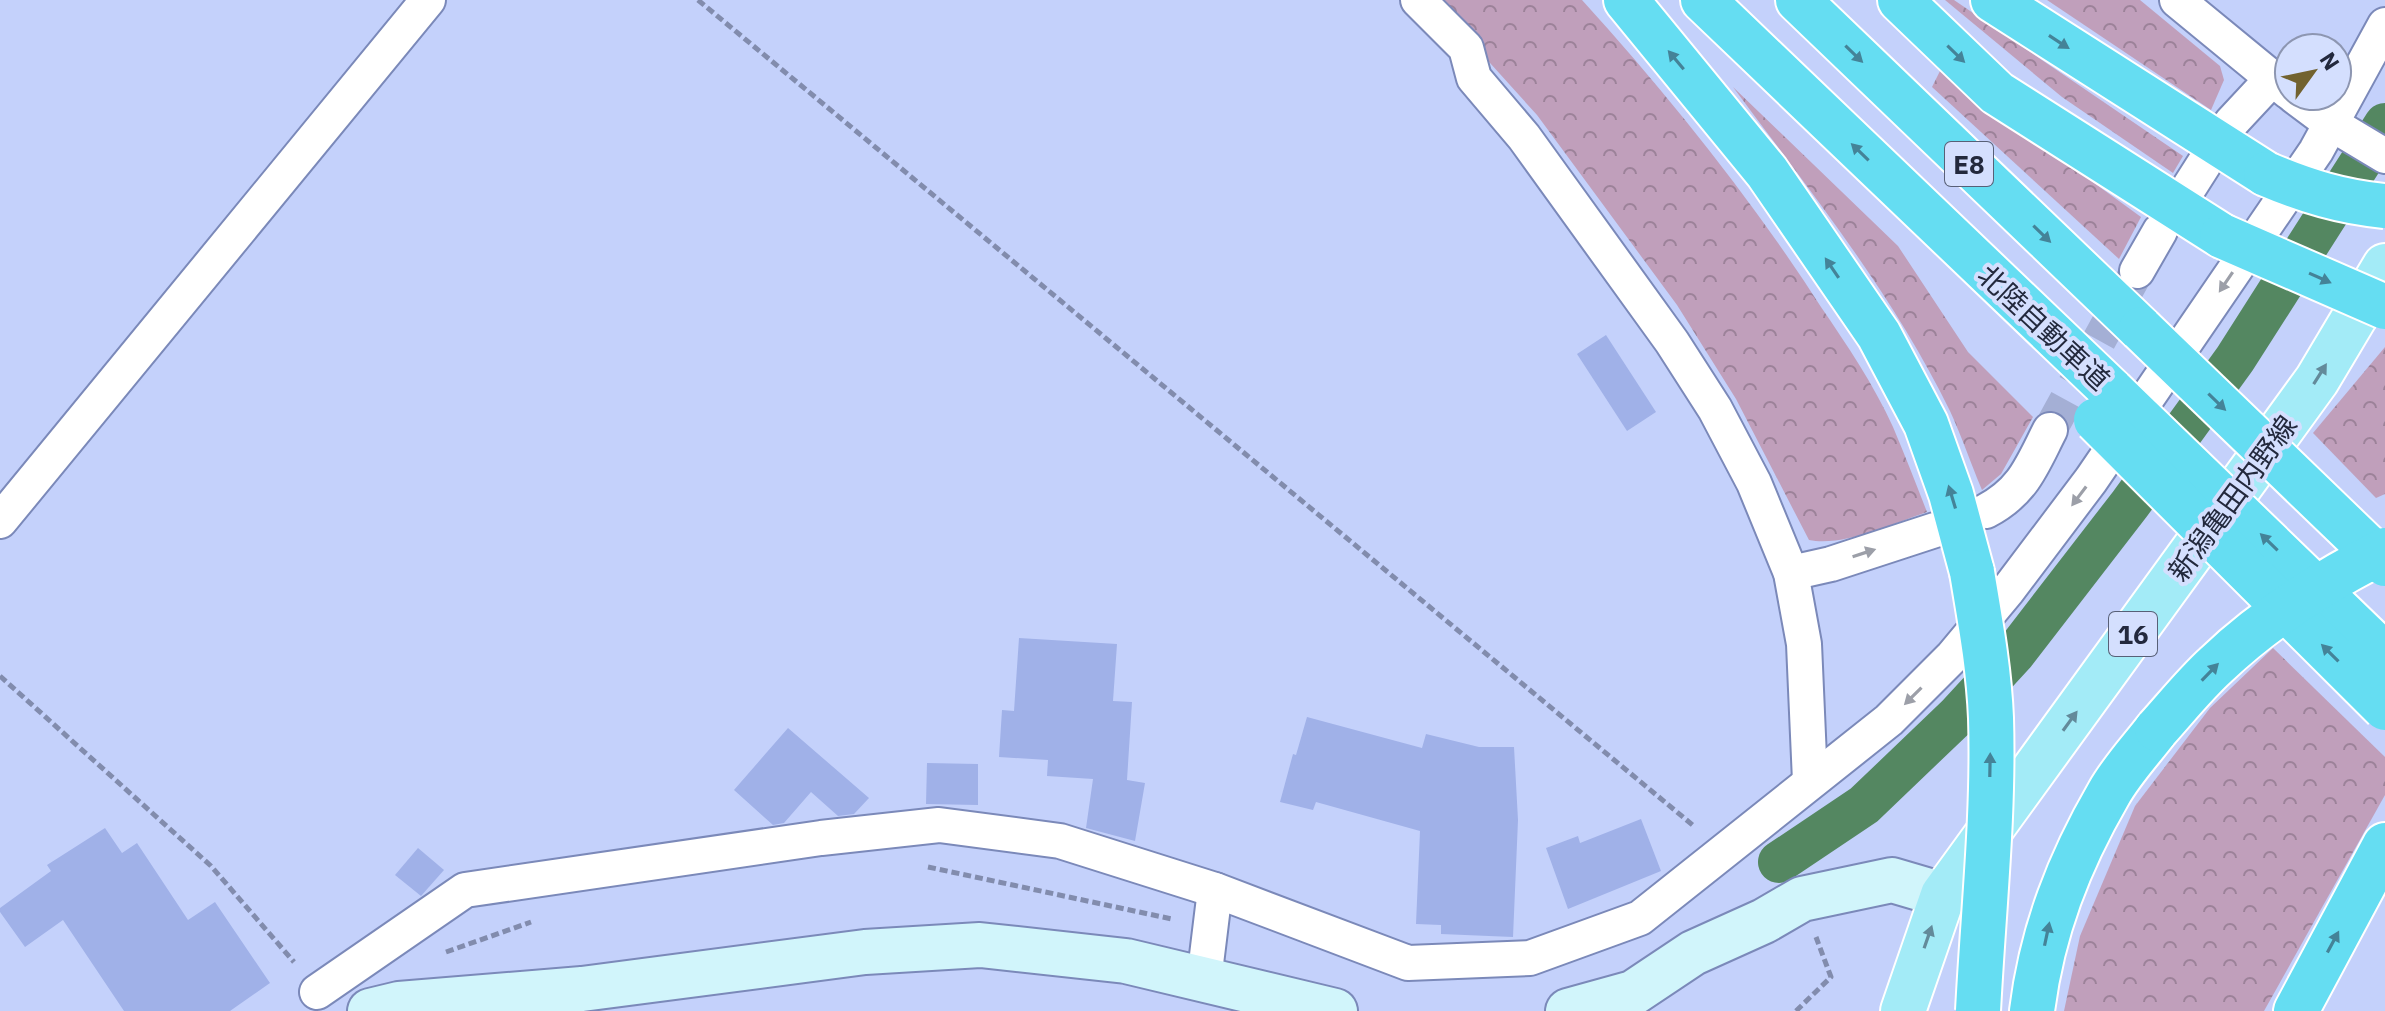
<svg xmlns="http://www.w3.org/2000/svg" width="2385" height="1011" font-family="'IBM Plex Sans','Noto Sans JP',sans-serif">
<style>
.forest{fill:url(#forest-crowns)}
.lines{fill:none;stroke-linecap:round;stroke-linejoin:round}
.canal{stroke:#548761;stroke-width:42}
.building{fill:#a0b1e8}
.street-tunnel{stroke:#a4afd5;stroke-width:34;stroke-dasharray:34 17;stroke-linecap:butt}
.street-casing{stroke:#7b89b9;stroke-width:38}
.secondary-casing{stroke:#7b89b9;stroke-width:48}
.primary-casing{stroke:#fff;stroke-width:48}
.highway-casing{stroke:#fff;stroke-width:48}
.path{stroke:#828cad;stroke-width:5;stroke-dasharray:8 4;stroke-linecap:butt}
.street{stroke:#fff;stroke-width:34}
.secondary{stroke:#d1f5fb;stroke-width:44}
.primary{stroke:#a3ebf7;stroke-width:44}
.highway{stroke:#65ddf2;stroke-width:44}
.highway-bridge-casing{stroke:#fff;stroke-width:48;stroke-linecap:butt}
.highway-bridge{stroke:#65ddf2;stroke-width:44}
.oneway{fill:#448398}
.oneway2{fill:#9c9fa8}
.oneway3{fill:#638a9a}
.labels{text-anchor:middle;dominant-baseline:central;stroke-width:8;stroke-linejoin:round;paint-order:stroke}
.shield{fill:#d4dffe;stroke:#586077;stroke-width:2}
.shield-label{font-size:26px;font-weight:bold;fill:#23293d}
.street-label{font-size:28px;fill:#23293d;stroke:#d4dffe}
</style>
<defs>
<pattern id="forest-crowns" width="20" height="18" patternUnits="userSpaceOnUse" patternTransform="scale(2)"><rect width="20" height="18" fill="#c09fbb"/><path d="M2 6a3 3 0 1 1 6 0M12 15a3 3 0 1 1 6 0" fill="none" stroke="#9c8299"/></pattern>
</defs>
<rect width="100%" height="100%" fill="#c4d1fb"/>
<!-- forest -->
<g class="forest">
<path d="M1433,0H1582C1669,96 1751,198 1821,307C1847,345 1874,385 1893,427C1905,455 1916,484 1927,512C1894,523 1844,547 1809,540L1736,399L1677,305L1537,115Z"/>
<path d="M1945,0H1954L2183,156L2173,173L2062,97Z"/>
<path d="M2047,0H2140L2220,66L2224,80L2211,110Z"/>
<path d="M1940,71L2141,217L2119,259L1932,87Z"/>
<path d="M1733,87L1898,246L1968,352L2033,417L2001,474L1982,490C1971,464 1962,437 1950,411C1893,294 1810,191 1733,87Z"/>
<path d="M2385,347V494L2376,498L2313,433Z"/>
<path d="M2273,648L2385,757V795L2264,1011H2064L2080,936L2135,806L2210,708Z"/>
</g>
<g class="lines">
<!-- canal -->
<path class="canal" d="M1779,862L1864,805L1957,716L2015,653L2130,504L2235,359L2385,124"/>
</g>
<!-- building -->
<g class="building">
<path d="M1606,335L1656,412L1627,431L1577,354Z"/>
<path d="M1019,638L1117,644L1113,701L1132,702L1127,780L1145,783L1135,841L1086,828L1093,779L1047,776L1048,760L999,757L1002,710L1014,711Z"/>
<path d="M1307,717L1422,748L1426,734L1479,747H1514L1518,820L1513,937L1441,934V925L1416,924L1420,831L1316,802L1313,810L1280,802L1293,754L1296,755Z"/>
<path d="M788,728L869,798L854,814L838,816L811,792L784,823L773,825L734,790Z"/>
<path d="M927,763L978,764V805L926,804Z"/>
<path d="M1641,819L1661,871L1568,909L1546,848L1578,836L1580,843Z"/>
<path d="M105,828L122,853L137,843L188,920L215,902L270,983L230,1011H124L63,920L25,947L0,912V908L51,871L47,865Z"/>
<path d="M418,848L444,870L421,896L395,875Z"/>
</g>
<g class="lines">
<!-- street-tunnel -->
<path class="street-tunnel" d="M2050,430L2137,271"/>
<defs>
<g id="street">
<path d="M1418,0L1466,48L1474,78L1524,137L1672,342L1715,409L1754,483L1791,573L1804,644L1810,781"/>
<path d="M2177,0L2289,92"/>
<path d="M2294,96L2330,123L2385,156"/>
<path d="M2231,123L2272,79"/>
<path d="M2190,186L2204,164"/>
<path d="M2137,271L2160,231"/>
<path d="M1986,511C2024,491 2032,465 2050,430"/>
<path d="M0,521L428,0"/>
<path d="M1791,573L1831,564L1935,530"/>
<path d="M1204,980L1215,890"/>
<path d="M317,992L465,890L821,838L939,825L1060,841L1215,890L1408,963L1530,958L1640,918L1889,720L1953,656L2008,590L2091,480L2316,151L2385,25"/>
</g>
<g id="secondary">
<path d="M370,1011L399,1004L582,989L865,952L980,945L1126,961L1335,1011"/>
<path d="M1568,1011L1633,993L1693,953L1764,921L1802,899L1892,880L1943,895"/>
</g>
<path id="primary" d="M1903,1011L1943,895L2317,380L2385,266"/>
<g id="highway">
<path d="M1626,0L1767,172L1879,335L1926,424L1951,494L1972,572"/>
<path d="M1703,0L2112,391"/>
<path d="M1798,0L2141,329"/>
<path d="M1900,0L1997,93L2222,236"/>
<path d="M1993,0L2266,174"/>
<path d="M2032,1011C2042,931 2069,862 2109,793C2122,770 2141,750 2157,729"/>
<path d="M2296,1011L2385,845"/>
</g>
</defs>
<!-- street casing -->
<use href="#street" class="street-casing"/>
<!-- secondary casing -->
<use href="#secondary" class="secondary-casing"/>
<!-- primary casing -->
<use href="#primary" class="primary-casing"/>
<!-- highway casing -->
<use href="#highway" class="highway-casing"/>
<!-- path -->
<g class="path">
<path d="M698,0L1695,827"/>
<path d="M0,676L211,866L294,962"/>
<path d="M928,867L1172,919"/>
<path d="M446,952L531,922"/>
<path d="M1796,1011L1831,977L1816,937"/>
</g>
<!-- street -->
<use href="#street" class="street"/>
<!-- secondary -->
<use href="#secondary" class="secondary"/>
<!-- primary -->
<use href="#primary" class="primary"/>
<!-- highway -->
<use href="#highway" class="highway"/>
<defs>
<g id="highway-bridge">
<path d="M2266,174C2306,191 2342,202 2385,206"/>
<path d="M2222,236L2385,307"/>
<path d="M2141,329L2385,564"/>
<path d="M2112,391L2385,655"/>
<path d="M2096,420L2385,708"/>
<path d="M1972,572C1980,620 1989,669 1991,718C1994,815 1983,914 1978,1011"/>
<path d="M2157,729C2176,708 2195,684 2216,665C2266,617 2324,581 2385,550"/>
</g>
</defs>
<!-- highway-bridge casing -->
<use href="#highway-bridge" class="highway-bridge-casing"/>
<!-- highway-bridge -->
<use href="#highway-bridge" class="highway-bridge"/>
</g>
<!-- one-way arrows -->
<defs><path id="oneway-solid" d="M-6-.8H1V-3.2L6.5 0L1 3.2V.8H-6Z" transform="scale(2)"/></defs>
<g class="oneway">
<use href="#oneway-solid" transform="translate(2059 42) rotate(33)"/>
<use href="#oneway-solid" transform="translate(1854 54) rotate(44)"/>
<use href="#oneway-solid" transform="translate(1956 54) rotate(44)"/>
<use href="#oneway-solid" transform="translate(1676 60) rotate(-130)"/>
<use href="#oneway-solid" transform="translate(1860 152) rotate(-136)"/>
<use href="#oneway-solid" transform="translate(2042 234) rotate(44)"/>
<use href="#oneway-solid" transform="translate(1832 268) rotate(-124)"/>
<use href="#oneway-solid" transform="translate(2320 278) rotate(24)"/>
<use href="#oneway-solid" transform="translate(2217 402) rotate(44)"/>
<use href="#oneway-solid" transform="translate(1952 497) rotate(-107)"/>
<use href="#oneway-solid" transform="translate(2269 542) rotate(-136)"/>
<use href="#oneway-solid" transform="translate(2330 653) rotate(-135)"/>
<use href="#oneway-solid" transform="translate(2210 672) rotate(-46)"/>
<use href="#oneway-solid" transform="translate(1990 765) rotate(-89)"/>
<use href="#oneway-solid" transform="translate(2047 934) rotate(-78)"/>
<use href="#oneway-solid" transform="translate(2333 942) rotate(-62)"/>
</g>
<g class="oneway2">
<use href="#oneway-solid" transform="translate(2226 282) rotate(124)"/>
<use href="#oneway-solid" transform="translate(2079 496) rotate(127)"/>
<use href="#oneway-solid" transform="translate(1864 553) rotate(-18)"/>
<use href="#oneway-solid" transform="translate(1913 696) rotate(135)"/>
</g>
<g class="oneway3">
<use href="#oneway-solid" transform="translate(2320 374) rotate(-58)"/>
<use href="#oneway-solid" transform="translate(2070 721) rotate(-54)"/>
<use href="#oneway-solid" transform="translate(1928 937) rotate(-71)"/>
</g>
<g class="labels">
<!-- shield labels -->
<g class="shield">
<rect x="1945" y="142" width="48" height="44" rx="6"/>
<rect x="2109" y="612" width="48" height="44" rx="6"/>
</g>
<g class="shield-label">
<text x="1969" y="164">E8</text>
<text x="2133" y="634">16</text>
</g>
<!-- street labels -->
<g class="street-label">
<text transform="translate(2044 327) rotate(43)">北陸自動車道</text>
<text transform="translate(2232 498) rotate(-54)">新潟亀田内野線</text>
</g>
</g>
<!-- north arrow -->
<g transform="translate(2313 72) rotate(57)"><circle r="38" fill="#d4dffe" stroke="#8d96b1" stroke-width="2"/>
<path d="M0-6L14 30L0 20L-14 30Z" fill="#72622f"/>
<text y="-12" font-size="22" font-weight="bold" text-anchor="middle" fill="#23293d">N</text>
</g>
</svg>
